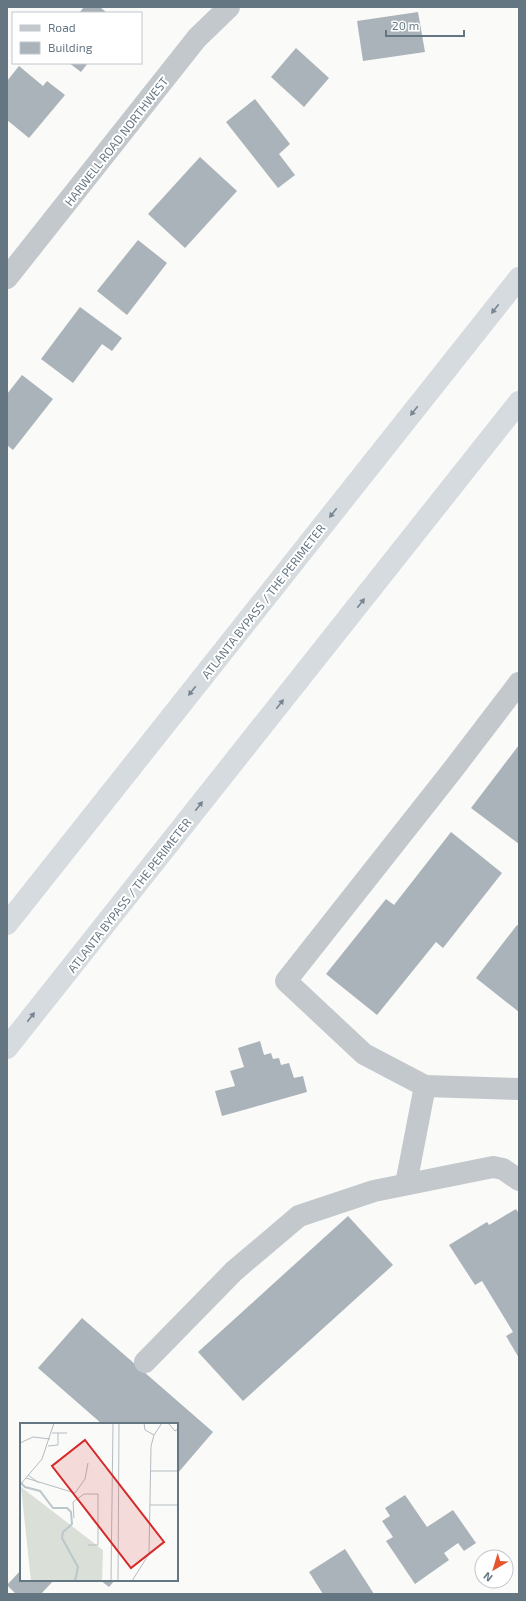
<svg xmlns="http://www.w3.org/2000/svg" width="526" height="1601" font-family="'Exo 2',sans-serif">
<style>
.building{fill:#aab3b9}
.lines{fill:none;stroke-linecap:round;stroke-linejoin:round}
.minor{stroke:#c3c8cc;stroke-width:22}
.highway{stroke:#d6dbdf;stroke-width:22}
.oneway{fill:#768591}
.labels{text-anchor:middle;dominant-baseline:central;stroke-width:4;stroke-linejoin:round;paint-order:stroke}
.street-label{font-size:12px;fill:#657683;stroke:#fff}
.inset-river{fill:none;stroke:#bbc7cb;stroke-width:2}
.inset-road{fill:none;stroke:#b5bdc2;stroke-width:1}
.view{fill:#d62828;fill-opacity:0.15;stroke:#d62828;stroke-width:2}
.inset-edge{fill:none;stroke:#657683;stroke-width:2}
</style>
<rect width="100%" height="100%" fill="#fafaf8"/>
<!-- building -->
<g class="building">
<path d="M84,7H100L107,13H79Z"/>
<path d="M418,12L425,52L363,61L357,21Z"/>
<path d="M296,48L329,78L304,107L271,77Z"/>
<path d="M69,63H88L81,72Z"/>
<path d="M19,66L43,86L47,81L65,95L29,138L7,120V81Z"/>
<path d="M255,99L290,144L279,154L295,175L278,188L226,122Z"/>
<path d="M200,157L237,191L185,248L148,214Z"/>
<path d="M138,240L167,263L127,315L97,291Z"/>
<path d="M80,307L122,338L112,351L102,344L73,383L41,359Z"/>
<path d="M22,375L53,399L13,450L7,445V394Z"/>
<path d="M519,745V844L471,808Z"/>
<path d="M451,832L502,873L443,948L436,942L377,1015L326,974L386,899L394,905Z"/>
<path d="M517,925L519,926V1012L476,978Z"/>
<path d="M260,1041L264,1055L271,1053L273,1059L279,1058L281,1065L289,1063L294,1078L303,1076L307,1092L222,1116L215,1091L235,1086L230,1071L244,1067L238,1048Z"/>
<path d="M516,1209L519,1214V1358L506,1336L513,1332L482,1281L475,1285L449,1245L487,1222L489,1225Z"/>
<path d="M348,1216L393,1265L243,1401L198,1352Z"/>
<path d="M82,1318L213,1432L177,1474V1424H102L38,1368Z"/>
<path d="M405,1495L427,1527L453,1510L476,1543L464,1551L458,1543L444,1553L449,1560L415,1584L386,1541L393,1537L382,1521L390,1516L385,1508Z"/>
<path d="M345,1549L374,1594H323L309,1572Z"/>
<path d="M21,1570V1580H54L41,1594H16L7,1585Z"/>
<path d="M100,1580H115L109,1587Z"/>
</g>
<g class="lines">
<!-- minor -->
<g class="minor">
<path d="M7,278L197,38L229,7"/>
<path d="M519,683L451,772L286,981L364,1054L425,1086L519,1089"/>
<path d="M406,1184L425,1086"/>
<path d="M145,1362L234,1271L299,1216L374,1191L493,1167L503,1169L519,1180"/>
</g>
<!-- highway -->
<g class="highway">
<path d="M7,924L519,278"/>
<path d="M7,1048L519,402"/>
</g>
</g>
<!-- one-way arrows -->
<defs><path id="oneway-solid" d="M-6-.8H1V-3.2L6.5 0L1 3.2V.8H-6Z"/></defs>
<g class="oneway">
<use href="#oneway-solid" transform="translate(495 309) rotate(128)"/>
<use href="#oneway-solid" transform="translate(414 411) rotate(128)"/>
<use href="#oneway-solid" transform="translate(333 513) rotate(128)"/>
<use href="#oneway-solid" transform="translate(361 603) rotate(-52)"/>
<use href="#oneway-solid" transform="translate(192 691) rotate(128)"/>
<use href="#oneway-solid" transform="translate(280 704) rotate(-52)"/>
<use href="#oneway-solid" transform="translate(199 806) rotate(-52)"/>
<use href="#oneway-solid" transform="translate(31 1017) rotate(-52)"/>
</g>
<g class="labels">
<!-- street labels -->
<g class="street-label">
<text transform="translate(116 141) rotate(-52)">HARWELL ROAD NORTHWEST</text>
<text transform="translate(263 601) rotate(-52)">ATLANTA BYPASS / THE PERIMETER</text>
<text transform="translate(129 895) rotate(-52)">ATLANTA BYPASS / THE PERIMETER</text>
</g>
</g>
<!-- overview -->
<g transform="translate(20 1423)">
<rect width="158" height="158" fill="#fafaf8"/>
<path d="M1,64L83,127L82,158H11Z" fill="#dadfd7"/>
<path class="inset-river" d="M0,59L5,64L20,68L33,85H47L51,89L52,101L43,109L42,115L58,144L55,158"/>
<path class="inset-road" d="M124,0L125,7L134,12M148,0L155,8L158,6M32,10H47M0,20L13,14L30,16M28,23L38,22V10M131,48H158M8,52L19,60M6,55L55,70L65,56L68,40M0,62L22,36L34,0M130,82H158M54,95L53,79L64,71H78V122H68M91,158L93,0M98,158L99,0M112,158L129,131L131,23L134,12L142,0"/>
<path class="view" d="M65,17L144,119L111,145L32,43Z"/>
<rect width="158" height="158" class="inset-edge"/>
</g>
<!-- border -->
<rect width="526" height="1601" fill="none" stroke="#657683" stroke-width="16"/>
<!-- legend -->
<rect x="12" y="12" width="130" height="52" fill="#ffffff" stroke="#c1c8cd"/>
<rect x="20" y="25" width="20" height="6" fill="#c3c8cc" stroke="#c1c8cd"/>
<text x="48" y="32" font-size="12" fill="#657683">Road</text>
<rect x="20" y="42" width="20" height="12" fill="#aab3b9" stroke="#c1c8cd"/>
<text x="48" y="52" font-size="12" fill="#657683">Building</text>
<!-- north arrow -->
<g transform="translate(494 1569) rotate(218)"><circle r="19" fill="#ffffff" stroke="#c1c8cd"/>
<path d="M0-3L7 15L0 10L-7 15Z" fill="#e4572e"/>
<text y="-6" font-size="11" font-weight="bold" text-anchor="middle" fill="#657683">N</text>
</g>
<!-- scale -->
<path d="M386 30v6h78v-6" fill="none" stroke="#657683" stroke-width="2"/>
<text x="392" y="30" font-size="12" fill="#657683" stroke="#ffffff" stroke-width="3" paint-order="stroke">20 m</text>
</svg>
